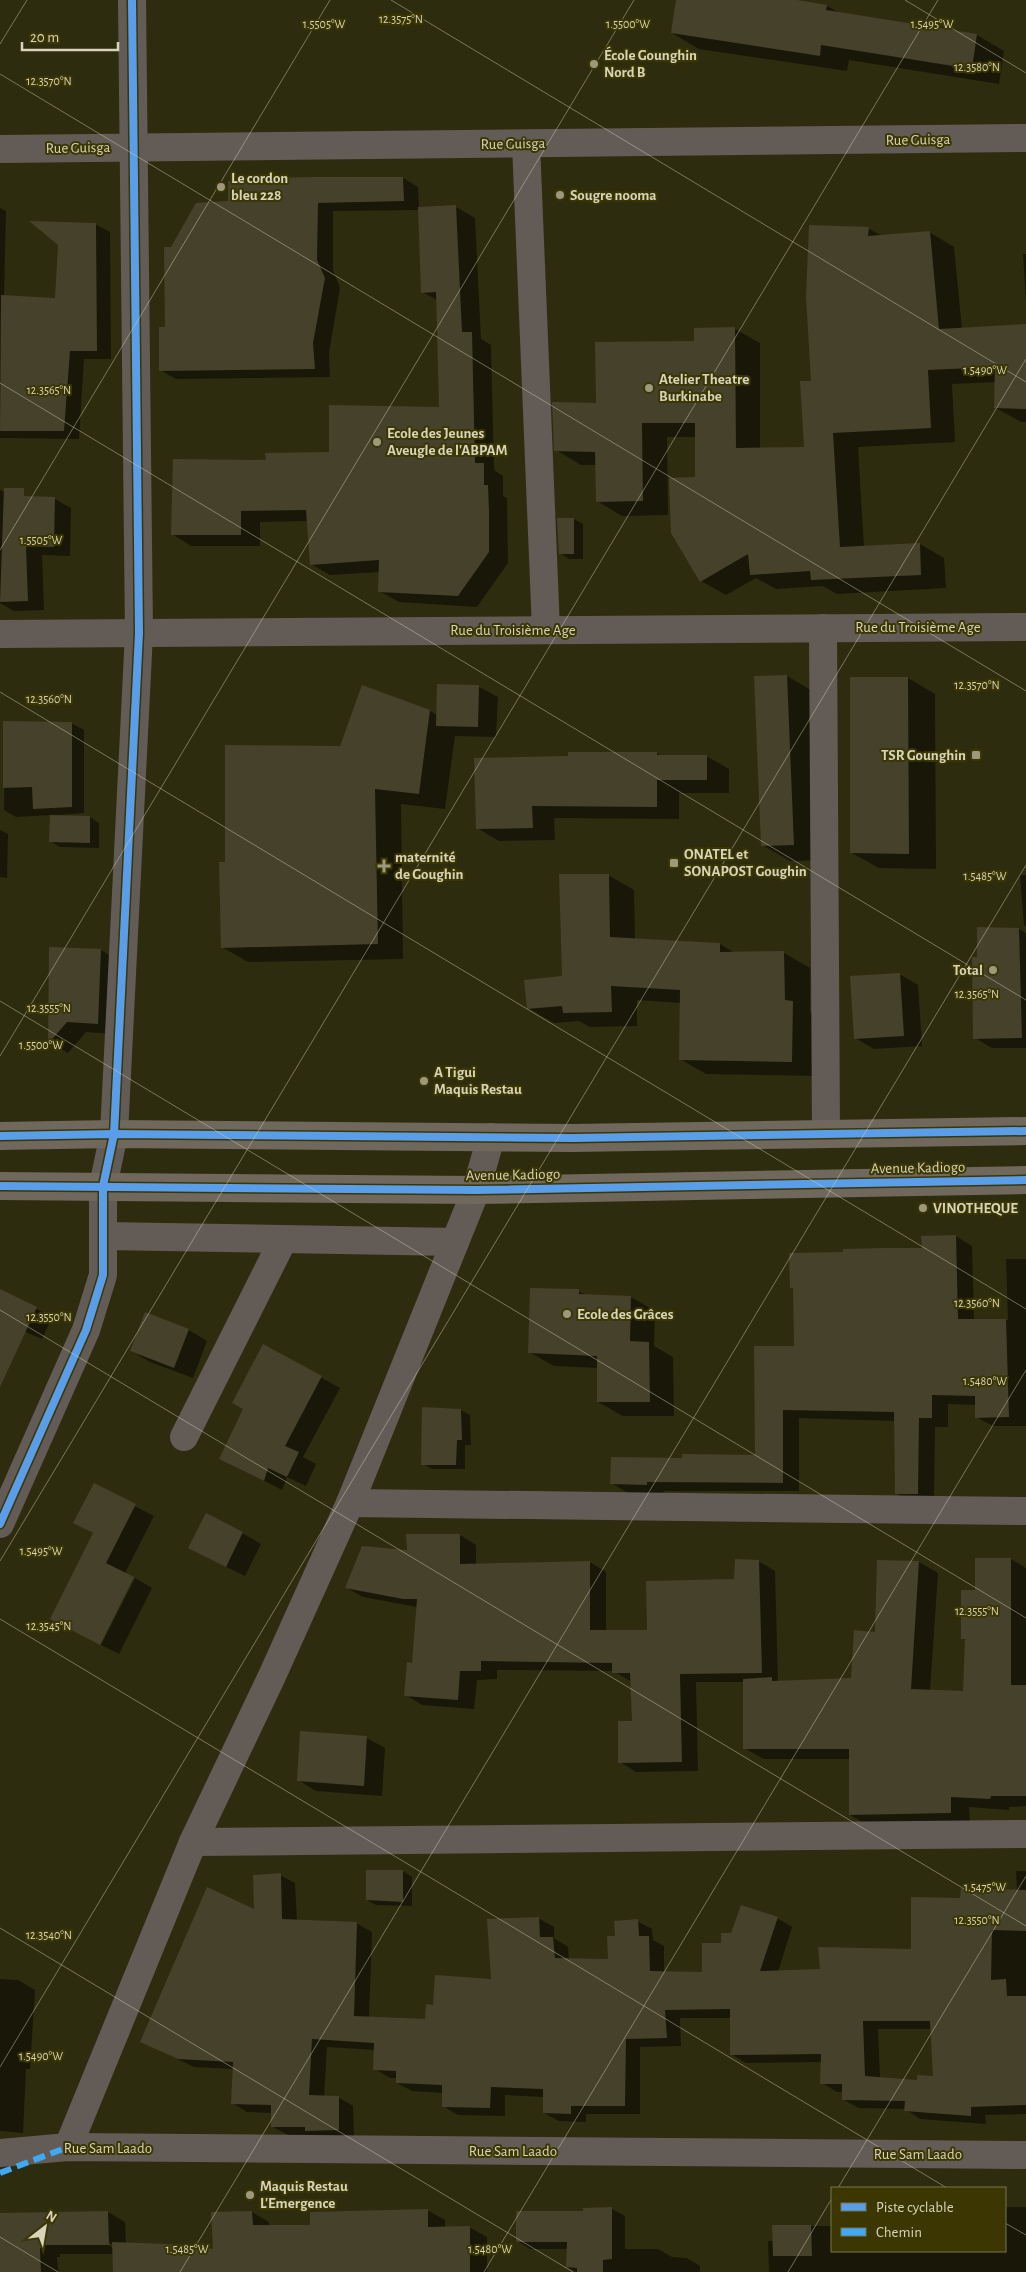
<svg xmlns="http://www.w3.org/2000/svg" width="1026" height="2272" font-family="'Alegreya Sans',sans-serif">
<style>
.shadow{fill:#0007;fill-rule:evenodd}
.building{fill:#46412b;fill-rule:evenodd}
.lines{fill:none;stroke-linecap:round;stroke-linejoin:round}
.street{stroke:#635c56;stroke-width:28}
.highway{stroke:#70685c;stroke-width:28}
.quiet{stroke:#3fa9f5;stroke-width:6;stroke-dasharray:12 6;stroke-linecap:butt}
.cycleway-casing{stroke:#3b3602;stroke-width:11}
.cycleway{stroke:#5a9eea;stroke-width:8}
.ticks{fill:none;stroke:#d7d4bb;stroke-width:1;stroke-opacity:0.45}
.poi-dot{fill:#9c997f;stroke:#3b3602;stroke-width:2}
.labels{text-anchor:middle;dominant-baseline:central;stroke-width:4;stroke-linejoin:round;paint-order:stroke}
.poi-label{font-size:15px;font-weight:bold;fill:#d7d4bb;stroke:#3b3602;text-anchor:start}
.street-label{font-size:15px;fill:#d7d4bb;stroke:#3b3602}
.ticks-label{font-size:12px;text-anchor:middle;fill:#d7d4bb;stroke:#3b3602;stroke-width:4;stroke-linejoin:round;paint-order:stroke}
</style>
<rect width="100%" height="100%" fill="#2e2c0f"/>
<!-- shadow -->
<g class="shadow">
<path d="M677,0H788L827,6L841,14L977,35L1004,51L999,84L849,60L847,71L699,49L672,33Z"/>
<path d="M403,178L418,187L419,208L456,207L475,218L481,339L491,345L494,470L503,476V496L507,498L508,563L477,607L399,602L379,591L380,572L330,575L311,564L308,521L260,522V546H191L172,534L267,461L330,453L440,409L437,300L422,292L419,210L333,211V270L340,288L329,353L330,377L176,379L160,370L167,328L172,248L229,202Z"/>
<path d="M0,208L6,211L4,296L56,299L95,224L110,232L111,359H84L79,439L0,438Z"/>
<path d="M868,228L882,236L929,232L954,247L962,329L1026,326V422H1021L996,408V382L952,384L955,442L858,447L864,547L920,544L944,558L946,588L837,594L823,586L776,589L756,578L726,595L701,581L696,437H667L668,515L622,516L597,501L596,465H581L556,450L597,404L696,343L735,329L760,343V449L805,448L812,382Z"/>
<path d="M1023,254H1026V303Z"/>
<path d="M0,490L8,494V497L55,499L71,508L70,556L42,555L44,610L14,611L0,603Z"/>
<path d="M574,519L583,524V559H569L560,553Z"/>
<path d="M787,676L814,692L821,860L790,861L762,845L756,678Z"/>
<path d="M852,678H908L935,694L936,869L879,868L852,853Z"/>
<path d="M438,685L479,687L498,697L496,737L455,736L445,809L401,804L403,959L248,962L222,947L226,863L341,747L430,711L437,715Z"/>
<path d="M5,723H71L84,730V813L60,815V817H90L99,823V848L60,847L50,841L51,815L16,817L4,810Z"/>
<path d="M657,753L661,756H706L729,769V793H679V819L554,818L555,840L499,841L477,828L569,757Z"/>
<path d="M0,830L8,834L7,878L0,877Z"/>
<path d="M608,875L634,890L635,939L720,944L735,953H784L810,968V1012L819,1017L818,1076L706,1074L680,1059L681,1003L637,1000V1026L590,1027L579,1021L554,1023L528,1008L563,977Z"/>
<path d="M1020,875H1026V926L1024,925Z"/>
<path d="M978,928L1019,929L1026,933V1048H992L975,1038Z"/>
<path d="M51,948L101,950L119,961L116,1034L86,1032L68,1053L50,1043Z"/>
<path d="M899,974L918,985L922,1046L874,1049L855,1038Z"/>
<path d="M956,1236L972,1246L974,1320H1008L1006,1259H1026V1426H993L976,1417V1405L948,1404V1427H935L934,1503H912L896,1493L895,1421L799,1418V1491H664L663,1493H628L611,1483L683,1460L756,1456L795,1347V1289L792,1287L923,1249Z"/>
<path d="M0,1290L52,1317L42,1339L0,1321Z"/>
<path d="M578,1291L586,1295L631,1297L655,1311L654,1346L673,1357L674,1416H623L598,1402V1368L554,1366L529,1352Z"/>
<path d="M146,1313L189,1330L207,1341L193,1378L150,1362L131,1351Z"/>
<path d="M264,1346L340,1388L303,1457L316,1464L306,1486L287,1477L282,1490L221,1459L245,1409Z"/>
<path d="M461,1410L470,1415L471,1445H465V1469H432L423,1464Z"/>
<path d="M94,1485L154,1516L125,1573L99,1644L51,1619L94,1534L75,1523Z"/>
<path d="M242,1533L261,1544L245,1576L208,1558Z"/>
<path d="M460,1535L476,1545V1564L590,1562L606,1572V1631H649L736,1580L758,1561L775,1571L778,1682L852,1679L876,1633L919,1562L938,1573L930,1691L964,1692L966,1641L962,1638L976,1591V1560L1011,1559L1026,1568V1806L1009,1807V1810L969,1807L970,1824L869,1826L850,1815V1759H764L744,1748V1682H696L698,1771L636,1772L620,1762L633,1722L632,1682L613,1671L497,1670V1679L477,1680L474,1709L422,1705L406,1695L413,1665L417,1607L363,1597L347,1588L408,1551Z"/>
<path d="M135,1578L152,1588L119,1654L101,1645Z"/>
<path d="M367,1738L385,1748L382,1796L316,1791L298,1780Z"/>
<path d="M403,1871L412,1877V1906L376,1905L367,1900Z"/>
<path d="M1016,1871H1026V2114L985,2115L986,2124L920,2119L905,2109L859,2108L844,2100V2092H837L822,2083V2062L746,2063L731,2054V2018H680L681,2046L640,2047V2114H586V2122L559,2121L544,2113V2097L505,2095V2116L458,2115L443,2106V2093L412,2091L397,2083V2078H390L375,2069V2050L327,2047L324,2097H338L353,2106L354,2138L322,2139L316,2135H288L273,2127L272,2113L247,2112L232,2103L234,2069L194,2067L142,2041L255,1910L280,1875L295,1883L297,1921L356,1923L372,1932L369,2018L427,2020L434,2006L492,1980L538,1918L554,1927V1938L568,1947L569,1960H609L616,1938L637,1921L652,1929L653,1940L664,1946V1973L703,1974L732,1934L777,1918L792,1927L778,1972L821,1970L912,1950L962,1899L1017,1891ZM878,2029H932L934,2077L918,2081L880,2078Z"/>
<path d="M0,1979L18,1980L35,1990L30,2069H26L23,2133L0,2131Z"/>
<path d="M1005,2207H1026V2272H769L768,2241H774V2226H832V2251H1005Z"/>
<path d="M612,2209L625,2216V2249H658L672,2257L687,2258L700,2266V2272H576L567,2267L568,2249H530L517,2241L584,2212Z"/>
<path d="M427,2210L445,2220V2228L469,2227L487,2237V2272H114L113,2254H60V2257H57L58,2272H0V2214L108,2212L125,2222L126,2244L214,2251L252,2212L269,2222V2226H311ZM105,2240L113,2245V2248L103,2242Z"/>
</g>
<!-- building -->
<g class="building">
<path d="M676,0H797L827,5L826,10L977,34L972,69L821,45L820,56L671,33Z"/>
<path d="M314,177H403L404,201L318,203L317,260L325,278L313,343L315,369L159,371V327H165L164,247H171L196,203L228,201V181H263V178Z"/>
<path d="M456,205L462,332H472L475,463H484V485H488L489,512V552L458,596L378,592L379,560L310,565L306,510L241,511V535H171L173,459L266,460L265,453L329,452V405L439,407L436,292L421,293L418,207Z"/>
<path d="M29,221L96,223L97,351H70L64,431H0L1,295L55,298L58,245Z"/>
<path d="M809,225L869,227L868,236L930,231L939,329L1026,324V409L994,408L995,367L928,370L931,428L833,433L840,547L920,543L921,575L811,580L810,571L750,575L748,554L700,582L671,533L669,478L695,477V423H642L643,501L596,502L595,452L554,451L552,402L596,403L595,342L694,341V328L735,327L736,448L804,447L800,381H811L806,297Z"/>
<path d="M4,488H24V496L55,497L54,547L26,546L28,601L0,602Z"/>
<path d="M557,518H574V554H559Z"/>
<path d="M787,675L794,845L761,846L754,676Z"/>
<path d="M850,677H908L909,854L850,853Z"/>
<path d="M437,684L479,685L478,727L436,726Z"/>
<path d="M362,685L430,710L419,794L375,789L378,944L221,948L219,862H225V745L340,746Z"/>
<path d="M3,721L72,722V807L33,809L32,787L3,788Z"/>
<path d="M568,752H657V755H707V780H657V807L532,806L533,828L476,829L474,758L568,756Z"/>
<path d="M50,815L90,816V843L49,842Z"/>
<path d="M559,874H609L610,937L720,943V952L784,951L785,1000L793,1001L792,1062L679,1060L680,990L611,986L612,1012L563,1013L562,1006L527,1009L524,980L562,976Z"/>
<path d="M977,927L1019,928L1022,1038L973,1039L972,957H977Z"/>
<path d="M49,947L101,949L98,1024L67,1022L48,1044Z"/>
<path d="M900,973L904,1036L854,1039L850,976Z"/>
<path d="M956,1235L958,1319H1006L1009,1417L975,1418V1396L932,1395V1418H919L918,1494H895L894,1412L783,1410V1483L647,1482V1485L610,1484L611,1457L682,1458V1454L755,1455L754,1346H794L793,1288H790L789,1253L843,1252V1249L886,1248H922L921,1236Z"/>
<path d="M530,1288L579,1289V1294L631,1296L630,1341L649,1342L650,1402H597V1356L528,1353Z"/>
<path d="M0,1289L37,1307L0,1387Z"/>
<path d="M145,1312L189,1329L174,1368L130,1351Z"/>
<path d="M263,1344L322,1376L285,1446L299,1452L287,1477L268,1468L264,1481L219,1459L243,1409L232,1403Z"/>
<path d="M422,1407L461,1409L462,1440H457L456,1465H421Z"/>
<path d="M94,1483L136,1504L106,1563L134,1577L100,1645L50,1619L93,1533L73,1523Z"/>
<path d="M206,1513L243,1532L226,1567L188,1548Z"/>
<path d="M406,1534H460V1564L590,1561V1630H647L646,1581L734,1579L735,1559L759,1560L762,1673L680,1674L682,1762L618,1763V1721H632L630,1673H612V1663L481,1661V1671H460L458,1700L404,1696L407,1662L412,1663L417,1599H403L345,1588L362,1546L407,1550Z"/>
<path d="M975,1558H1011V1685H1026V1796H991L990,1799L951,1797V1813L849,1815V1749H743V1679L772,1677V1681L851,1678L854,1630L875,1632L877,1560L919,1561L911,1689L963,1691L965,1639H961V1590H975Z"/>
<path d="M300,1731L367,1736L364,1786L297,1781Z"/>
<path d="M366,1870H403V1902L366,1900Z"/>
<path d="M281,1873L282,1919L357,1922L354,2016L425,2019L426,2004L433,2005L435,1975L491,1979L487,1919L539,1917L540,1937H553L555,1958L608,1959L607,1936H615L614,1921L638,1919L639,1936H649L650,1971L702,1972V1943H721V1933H731L741,1905L778,1917L760,1971L820,1969L818,1947L911,1949V1897L960,1898L961,1888L1026,1890V1931L992,1930L991,1980L1006,1979L1007,1996H1026V2105L971,2107V2116L904,2111L905,2101L842,2100V2084H820L821,2054L730,2055V2009L665,2010L667,2038L626,2039L625,2106H571V2114L543,2113V2089L491,2087L490,2108L442,2107V2085L396,2083V2071L373,2070L374,2043L312,2039L309,2095L339,2096V2130L305,2131V2127H271V2105L231,2104L233,2062L178,2059L140,2042L207,1887L254,1909L253,1875ZM863,2021H930L933,2076L917,2075V2080L865,2076Z"/>
<path d="M612,2207V2259L603,2260V2272H577V2268L566,2267L567,2242H516V2211H583V2208Z"/>
<path d="M428,2209V2227L470,2226V2272H113L112,2242L193,2245L213,2249L211,2212L252,2211L253,2225H310V2212Z"/>
<path d="M108,2211L109,2245H43V2248H40L41,2272H0V2213Z"/>
<path d="M772,2225H811L812,2256H773Z"/>
</g>
<g class="lines">
<!-- street -->
<g class="street">
<path d="M526,144L546,630"/>
<path d="M0,149L1026,138"/>
<path d="M823,628L826,1133"/>
<path d="M0,634L1026,627"/>
<path d="M104,1236L455,1242"/>
<path d="M184,1437L283,1240"/>
<path d="M350,1503L1026,1511"/>
<path d="M0,1524L86,1330L103,1275V1186L114,1134L139,633L132,0"/>
<path d="M193,1842L1026,1834"/>
<path d="M68,2147L193,1842L272,1676L350,1503L476,1190L491,1137"/>
<path d="M0,2153L68,2147L1026,2155"/>
</g>
<!-- highway -->
<g class="highway">
<path d="M0,1136L114,1134L573,1138L1026,1131"/>
<path d="M0,1186L476,1190L1026,1180"/>
</g>
<!-- quiet -->
<path class="quiet" d="M0,2173L68,2147"/>
<defs>
<g id="cycleway">
<path d="M0,1136L114,1134L573,1138L1026,1131"/>
<path d="M0,1186L476,1190L1026,1180"/>
<path d="M0,1524L86,1330L103,1275V1186L114,1134L139,633L132,0"/>
</g>
</defs>
<!-- cycleway casing -->
<use href="#cycleway" class="cycleway-casing"/>
<!-- cycleway -->
<use href="#cycleway" class="cycleway"/>
</g>
<!-- ticks -->
<path class="ticks" d="M391,0L1026,382M905,0L1026,73M0,44L27,0M0,74L1026,691M0,383L1026,1000M0,550L330,0M0,692L1026,1309M0,1001L1026,1618M0,1056L634,0M0,1310L1026,1926M0,1561L938,0M0,1619L947,2188M0,1928L573,2272M0,2067L1026,359M838,2188L1026,1876M1005,2223L1026,2235M0,2237L58,2272M180,2272L1026,865M484,2272L1026,1370M788,2272L832,2198"/>
<!-- markers -->
<g class="poi-dot">
<circle cx="594" cy="64" r="5"/>
<circle cx="221" cy="187" r="5"/>
<circle cx="560" cy="195" r="5"/>
<circle cx="649" cy="388" r="5"/>
<circle cx="377" cy="442" r="5"/>
<rect x="971" y="750" width="10" height="10" rx="2.5"/>
<rect x="669" y="858" width="10" height="10" rx="2.5"/>
<path d="M381.5 858.5h5v5h5v5h-5v5h-5v-5h-5v-5h5z"/>
<circle cx="993" cy="970" r="5"/>
<circle cx="424" cy="1081" r="5"/>
<circle cx="923" cy="1208" r="5"/>
<circle cx="567" cy="1314" r="5"/>
<circle cx="250" cy="2195" r="5"/>
</g>
<g class="labels">
<!-- poi labels -->
<g class="poi-label">
<text x="604" y="55">École Gounghin<tspan x="604" dy="17">Nord B</tspan></text>
<text x="231" y="178">Le cordon<tspan x="231" dy="17">bleu 228</tspan></text>
<text x="570" y="195">Sougre nooma</text>
<text x="659" y="379">Atelier Theatre<tspan x="659" dy="17">Burkinabe</tspan></text>
<text x="387" y="433">Ecole des Jeunes<tspan x="387" dy="17">Aveugle de l'ABPAM</tspan></text>
<text x="966" y="755" text-anchor="end">TSR Gounghin</text>
<text x="684" y="854">ONATEL et<tspan x="684" dy="17">SONAPOST Goughin</tspan></text>
<text x="395" y="857">maternité<tspan x="395" dy="17">de Goughin</tspan></text>
<text x="983" y="970" text-anchor="end">Total</text>
<text x="434" y="1072">A Tigui<tspan x="434" dy="17">Maquis Restau</tspan></text>
<text x="933" y="1208">VINOTHEQUE</text>
<text x="577" y="1314">Ecole des Grâces</text>
<text x="260" y="2186">Maquis Restau<tspan x="260" dy="17">L'Emergence</tspan></text>
</g>
<!-- street labels -->
<g class="street-label">
<text transform="translate(918 140) rotate(-1)">Rue Guisga</text>
<text transform="translate(513 144) rotate(-1)">Rue Guisga</text>
<text transform="translate(78 148) rotate(-1)">Rue Guisga</text>
<text x="918" y="627">Rue du Troisième Age</text>
<text x="513" y="630">Rue du Troisième Age</text>
<text transform="translate(918 1168) rotate(-1)">Avenue Kadiogo</text>
<text transform="translate(513 1175) rotate(-1)">Avenue Kadiogo</text>
<text x="108" y="2148">Rue Sam Laado</text>
<text x="513" y="2151">Rue Sam Laado</text>
<text x="918" y="2154">Rue Sam Laado</text>
</g>
</g>
<g class="ticks-label">
<text x="401" y="23">12.3575°N</text>
<text x="324" y="28">1.5505°W</text>
<text x="628" y="28">1.5500°W</text>
<text x="932" y="28">1.5495°W</text>
<text x="977" y="71">12.3580°N</text>
<text x="49" y="85">12.3570°N</text>
<text x="985" y="374">1.5490°W</text>
<text x="49" y="394">12.3565°N</text>
<text x="41" y="544">1.5505°W</text>
<text x="977" y="689">12.3570°N</text>
<text x="49" y="703">12.3560°N</text>
<text x="985" y="880">1.5485°W</text>
<text x="977" y="998">12.3565°N</text>
<text x="49" y="1012">12.3555°N</text>
<text x="41" y="1049">1.5500°W</text>
<text x="977" y="1307">12.3560°N</text>
<text x="49" y="1321">12.3550°N</text>
<text x="985" y="1385">1.5480°W</text>
<text x="41" y="1555">1.5495°W</text>
<text x="977" y="1615">12.3555°N</text>
<text x="49" y="1630">12.3545°N</text>
<text x="985" y="1891">1.5475°W</text>
<text x="977" y="1924">12.3550°N</text>
<text x="49" y="1939">12.3540°N</text>
<text x="41" y="2060">1.5490°W</text>
<text x="187" y="2253">1.5485°W</text>
<text x="490" y="2253">1.5480°W</text>
</g>
<!-- legend -->
<rect x="831" y="2187" width="175" height="65" fill="#3b3602" stroke="#79754c"/>
<rect x="841" y="2203" width="25" height="8" fill="#5a9eea" stroke="#79754c"/>
<text x="876" y="2212" font-size="15" fill="#d7d4bb">Piste cyclable</text>
<rect x="841" y="2228" width="25" height="8" fill="#3fa9f5" stroke="#79754c"/>
<text x="876" y="2237" font-size="15" fill="#d7d4bb">Chemin</text>
<!-- north arrow -->
<g transform="translate(45 2227) rotate(31)" stroke="#3b3602" stroke-width="4" paint-order="stroke">
<path d="M0-4L9 19L0 12L-9 19Z" fill="#d7d4bb"/>
<text y="-8" font-size="14" font-weight="bold" text-anchor="middle" fill="#d7d4bb">N</text>
</g>
<!-- scale -->
<path d="M22 42v8h96v-8" fill="none" stroke="#d7d4bb" stroke-width="2.5"/>
<text x="30" y="42" font-size="15" fill="#d7d4bb" stroke="#3b3602" stroke-width="4" paint-order="stroke">20 m</text>
</svg>
